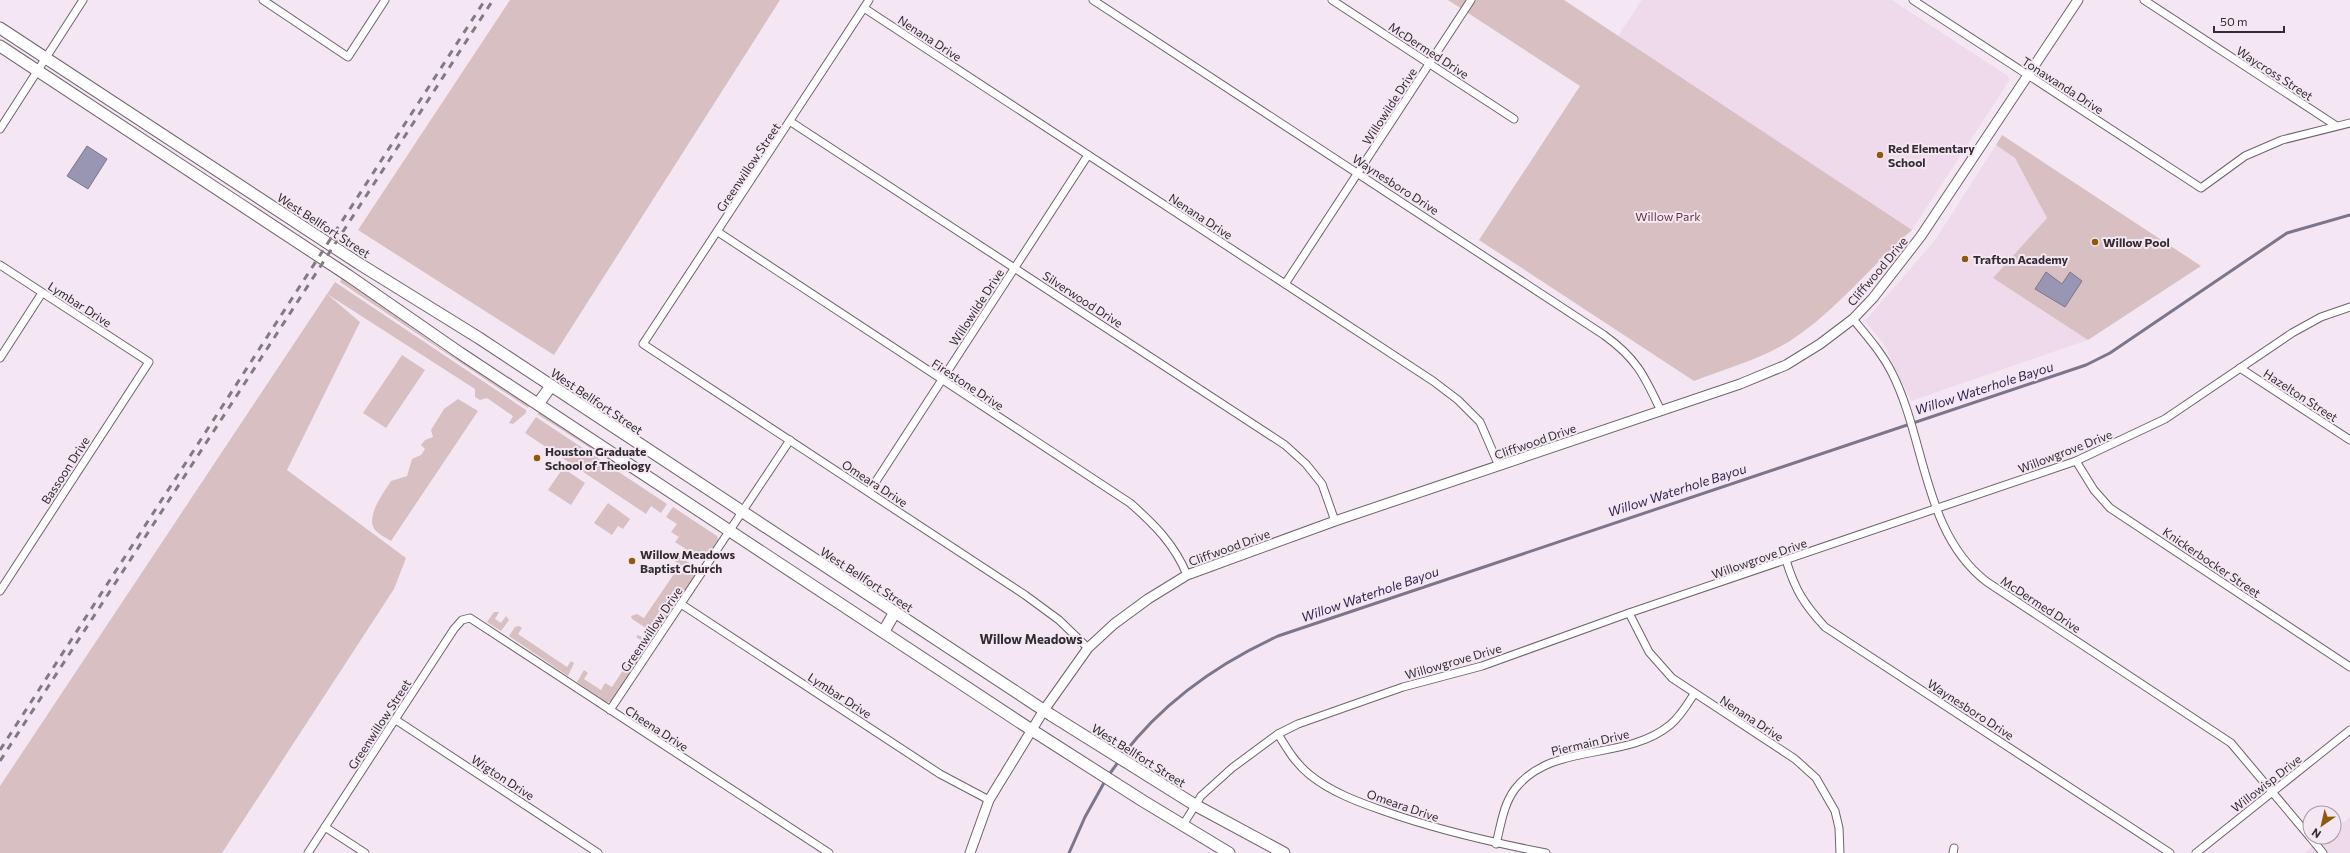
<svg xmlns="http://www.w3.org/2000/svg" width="2350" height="853" font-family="Commissioner,sans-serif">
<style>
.built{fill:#eedaeb}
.green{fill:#d8bfc2}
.water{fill:#9996b4;stroke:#7a768c}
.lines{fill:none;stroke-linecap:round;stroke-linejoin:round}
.stream{stroke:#7a768c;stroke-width:3}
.minor-casing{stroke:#6f636d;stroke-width:9}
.tertiary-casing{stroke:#6f636d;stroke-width:11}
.secondary-casing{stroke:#6f636d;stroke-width:13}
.minor{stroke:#fff;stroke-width:7}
.tertiary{stroke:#fff;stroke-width:9}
.secondary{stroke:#fff;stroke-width:11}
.rail{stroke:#827a81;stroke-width:3;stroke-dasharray:7 7;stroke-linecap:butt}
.poi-dot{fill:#8e5a0a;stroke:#f4e7f3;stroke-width:1.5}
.labels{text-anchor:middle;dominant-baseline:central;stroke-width:4;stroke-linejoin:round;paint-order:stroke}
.street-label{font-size:12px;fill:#312c30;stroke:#f4e7f3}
.poi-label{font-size:12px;font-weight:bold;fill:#312c30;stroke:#f4e7f3;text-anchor:start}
.park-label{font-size:12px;fill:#66343c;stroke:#f4e7f3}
.water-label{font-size:13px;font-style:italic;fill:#2e2650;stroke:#f4e7f3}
.neighbourhood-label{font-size:13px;font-weight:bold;fill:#312c30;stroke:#f4e7f3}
</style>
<rect width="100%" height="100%" fill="#f4e7f3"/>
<!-- built -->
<g class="built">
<path d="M1642,0H1892L2008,76L2009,81L1912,230L1618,36Z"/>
<path d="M1996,145L2015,158L2047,218L1993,278L2088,340L1911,401L1883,343L1865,321L1935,240Z"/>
<path d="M2350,817V853H2304L2324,837H2334V830Z"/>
</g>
<!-- green -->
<g class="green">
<path d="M510,0H780L554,355L358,230Z"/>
<path d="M1448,0H1564L1912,230C1870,267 1837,310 1790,341C1761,359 1725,369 1694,381L1479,240L1580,86Z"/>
<path d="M2002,135L2201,266L2088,340L1993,278L2047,218L2015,158L1996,145Z"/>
<path d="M342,278L439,347L529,406L528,408L340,282Z"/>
<path d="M335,282L526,410V413L513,424L509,423L513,416L487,398L480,400L475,397V389L327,294Z"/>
<path d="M327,294L360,322L287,470L406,558L394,589L222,853H0V786Z"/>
<path d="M402,355L425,370L386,428L363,413Z"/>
<path d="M458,399L478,411L391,541C386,538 379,534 375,530C365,517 384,492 391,481L407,476L412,459L421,455L425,449L421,445L425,440L433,437L431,430L444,409Z"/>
<path d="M540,413L690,512L537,414Z"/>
<path d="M536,417L667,504L661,513L651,506L646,514L525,433Z"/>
<path d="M563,468L585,483L571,505L548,490Z"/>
<path d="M608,503L630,519L623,529L618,526L612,535L594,523Z"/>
<path d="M673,507L717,536L718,540L704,561L675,542L679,537L671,532L677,524L666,517Z"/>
<path d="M678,556L699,569L659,630H649L632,619L631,616L637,614L644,618L680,565L675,561Z"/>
<path d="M494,612H499L495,619L501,623L506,616L509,620L501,631L487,622Z"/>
<path d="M519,626L522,628L518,634L567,667L571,661L574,663L568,676L509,636L515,627Z"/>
<path d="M638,635L650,641L651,644L611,702H606L577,682L584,670L588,673L584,679L601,690L605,683L612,687L642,641L636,637Z"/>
</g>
<!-- water -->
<g class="water">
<path d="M87,146L107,159L88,189L67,176Z"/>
<path d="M2046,272L2062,284L2070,272L2082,281L2065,307L2035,289Z"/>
</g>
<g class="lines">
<!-- stream -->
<g class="stream">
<path d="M1122,756C1163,702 1217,664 1278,636L2086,365L2110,353L2287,233L2350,215"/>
<path d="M1108,776L1119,761"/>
<path d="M1069,853L1085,817L1105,781"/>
</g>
<defs>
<g id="minor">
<path d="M263,0L348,57L385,0"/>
<path d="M869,0L643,344L1025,595L1059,620L1088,648"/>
<path d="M1093,0L1604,335C1637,359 1644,375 1661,411"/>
<path d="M1332,0L1514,119"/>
<path d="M1913,0L2201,188L2245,156L2282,140L2350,123"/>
<path d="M2144,0L2335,125"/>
<path d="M864,8L1433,381L1458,400L1480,422L1499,466"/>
<path d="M791,122L1285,445L1306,464L1322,484L1335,521"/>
<path d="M0,129L83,0"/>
<path d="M718,232L1130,503C1154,524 1175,545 1187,575"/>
<path d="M0,265L149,362L0,591"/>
<path d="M1285,284L1471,0"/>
<path d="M1853,319C1867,336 1882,353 1892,373C1926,440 1923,533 1987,582L2231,743L2310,837"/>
<path d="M0,358L42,293"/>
<path d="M2240,368L2350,440"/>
<path d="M2076,461L2094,490L2110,508L2350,667"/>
<path d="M869,492L1088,155"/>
<path d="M1786,560C1795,590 1804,604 1825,627L2170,853"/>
<path d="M681,604L940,774L989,800"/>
<path d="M1629,613L1649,652L1672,678L1795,759L1816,778L1835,811L1839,828L1840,853"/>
<path d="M610,710L790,440"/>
<path d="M396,720L598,853"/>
<path d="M1278,734C1287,749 1296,764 1310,775C1331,792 1358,802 1384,811C1437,830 1490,842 1546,853"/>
<path d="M1183,825L1201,796L1232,768L1278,734L1298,724L1403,687L1482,666L1629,613L2076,461L2165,419L2292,333L2321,317L2350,307"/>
<path d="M325,827L365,853"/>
<path d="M2310,837L2323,853"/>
<path d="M1496,844C1501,825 1503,805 1515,789C1552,741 1625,762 1670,725C1680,717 1687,705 1694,694"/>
<path d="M308,853L454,629L462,620L470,618L829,853"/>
<path d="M1953,853L1954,848"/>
<path d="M2196,853L2350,730"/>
</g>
<path id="tertiary" d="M970,853L989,800L1044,710L1088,648L1114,624L1148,599L1187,575L1335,521L1740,384L1786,365L1820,344L1853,319L1873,298L1921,236L2078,0"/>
<g id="secondary">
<path d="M0,28L358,263L479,338L1051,715L1195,805L1284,853"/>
<path d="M0,46L349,276L460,353L1024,725L1143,801L1229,853"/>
<path d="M538,404L551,386"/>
<path d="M884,631L895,612"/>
</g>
</defs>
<!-- minor casing -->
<use href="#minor" class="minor-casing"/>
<!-- tertiary casing -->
<use href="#tertiary" class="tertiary-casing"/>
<!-- secondary casing -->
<use href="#secondary" class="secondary-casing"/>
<!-- minor -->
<use href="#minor" class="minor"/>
<!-- tertiary -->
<use href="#tertiary" class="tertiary"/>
<!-- secondary -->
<use href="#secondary" class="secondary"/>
<!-- rail -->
<g class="rail">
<path d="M0,750L485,0"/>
<path d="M0,761L493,0"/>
</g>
</g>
<!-- markers -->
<g class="poi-dot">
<circle cx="1880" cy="155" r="4"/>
<circle cx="2095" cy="242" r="4"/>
<circle cx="1965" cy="259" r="4"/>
<circle cx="537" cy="458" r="4"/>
<circle cx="632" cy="561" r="4"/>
</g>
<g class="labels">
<!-- street labels -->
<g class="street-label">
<text transform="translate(930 38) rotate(33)">Nenana Drive</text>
<text transform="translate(1429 50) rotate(33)">McDermed Drive</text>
<text transform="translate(2275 73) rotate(33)">Waycross Street</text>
<text transform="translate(2063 85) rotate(33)">Tonawanda Drive</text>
<text transform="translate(1389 106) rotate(-57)">Willowilde Drive</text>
<text transform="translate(748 167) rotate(-56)">Greenwillow Street</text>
<text transform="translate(1396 184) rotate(33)">Waynesboro Drive</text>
<text transform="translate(1201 216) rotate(33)">Nenana Drive</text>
<text transform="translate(324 225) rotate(33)">West Bellfort Street</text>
<text transform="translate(1877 271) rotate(-50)">Cliffwood Drive</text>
<text transform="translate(1083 299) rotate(33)">Silverwood Drive</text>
<text transform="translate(80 304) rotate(33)">Lymbar Drive</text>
<text transform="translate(976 307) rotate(-57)">Willowilde Drive</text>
<text transform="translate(968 384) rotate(33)">Firestone Drive</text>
<text transform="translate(2301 395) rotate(33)">Hazelton Street</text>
<text transform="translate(597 401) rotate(34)">West Bellfort Street</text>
<text transform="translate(1535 441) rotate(-19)">Cliffwood Drive</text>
<text transform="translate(2065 451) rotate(-21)">Willowgrove Drive</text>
<text transform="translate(65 470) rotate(-57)">Bassoon Drive</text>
<text transform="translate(875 483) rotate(33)">Omeara Drive</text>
<text transform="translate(1229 547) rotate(-20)">Cliffwood Drive</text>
<text transform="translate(1759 558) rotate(-19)">Willowgrove Drive</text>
<text transform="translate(2212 562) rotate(34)">Knickerbocker Street</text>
<text transform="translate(867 579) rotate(33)">West Bellfort Street</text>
<text transform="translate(2041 604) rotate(33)">McDermed Drive</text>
<text transform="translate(651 629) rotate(-56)">Greenwillow Drive</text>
<text transform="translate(1453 661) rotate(-16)">Willowgrove Drive</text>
<text transform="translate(840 695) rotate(33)">Lymbar Drive</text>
<text transform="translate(1971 709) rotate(33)">Waynesboro Drive</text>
<text transform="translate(1752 718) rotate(33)">Nenana Drive</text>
<text transform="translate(379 724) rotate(-57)">Greenwillow Street</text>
<text transform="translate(657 728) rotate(33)">Cheena Drive</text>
<text transform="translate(1590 742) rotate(-13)">Piermain Drive</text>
<text transform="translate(1139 755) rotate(32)">West Bellfort Street</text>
<text transform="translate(503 777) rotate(33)">Wigton Drive</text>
<text transform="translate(2266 783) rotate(-38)">Willowisp Drive</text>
<text transform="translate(1403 805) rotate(19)">Omeara Drive</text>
</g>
<!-- poi labels -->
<g class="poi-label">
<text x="1888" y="148">Red Elementary<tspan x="1888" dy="14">School</tspan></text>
<text x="2103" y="242">Willow Pool</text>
<text x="1973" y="259">Trafton Academy</text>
<text x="545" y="451">Houston Graduate<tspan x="545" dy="14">School of Theology</tspan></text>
<text x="640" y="554">Willow Meadows<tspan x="640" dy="14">Baptist Church</tspan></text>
</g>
<!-- park labels -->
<g class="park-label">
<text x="1668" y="216">Willow Park</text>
</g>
<!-- water labels -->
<g class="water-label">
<text transform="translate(1984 388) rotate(-18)">Willow Waterhole Bayou</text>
<text transform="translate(1677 490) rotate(-18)">Willow Waterhole Bayou</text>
<text transform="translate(1370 594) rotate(-19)">Willow Waterhole Bayou</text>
</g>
<!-- neighbourhood labels -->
<g class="neighbourhood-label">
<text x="1031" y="639">Willow Meadows</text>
</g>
</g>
<!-- north arrow -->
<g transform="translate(2322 825) rotate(214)"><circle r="19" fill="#f4e7f3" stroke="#a69ca5"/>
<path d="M0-3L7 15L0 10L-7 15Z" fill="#8e5a0a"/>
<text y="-6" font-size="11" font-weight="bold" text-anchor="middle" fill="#312c30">N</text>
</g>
<!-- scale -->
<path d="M2214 26v6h70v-6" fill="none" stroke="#312c30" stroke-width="2"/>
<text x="2220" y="26" font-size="12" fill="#312c30" stroke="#f4e7f3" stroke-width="3" paint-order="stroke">50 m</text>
</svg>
